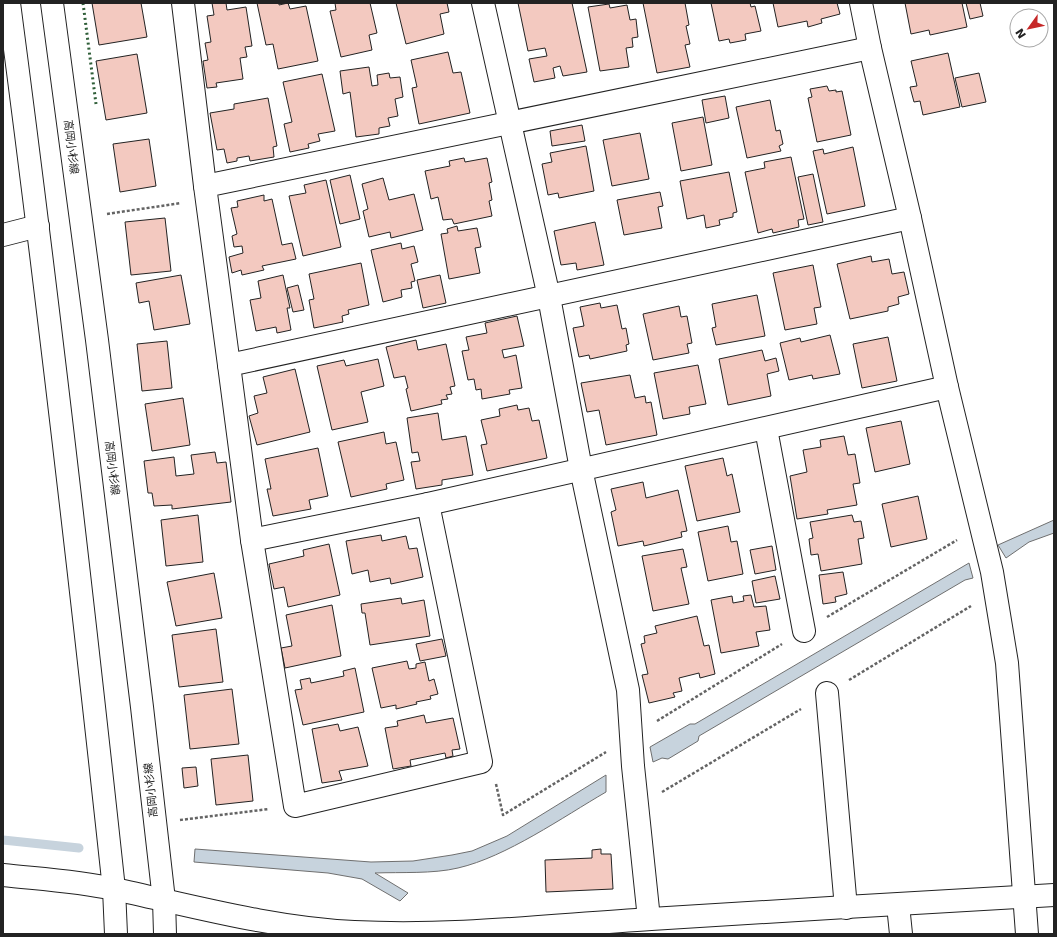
<svg xmlns="http://www.w3.org/2000/svg" width="1057" height="937" font-family="'DejaVu Sans','Noto Sans JP',sans-serif">
<style>
.water{fill:#c7d3dd;stroke:#6f6f6f}
.lines{fill:none;stroke-linecap:round;stroke-linejoin:round}
.stream{stroke:#c7d3dd;stroke-width:9}
.building{fill:#f3c9c0;stroke:#222}
.minor-casing{stroke:#222;stroke-width:24}
.major-casing{stroke:#222;stroke-width:24}
.path{stroke:#646464;stroke-width:2.5;stroke-dasharray:3 2;stroke-linecap:butt}
.minor{stroke:#fff;stroke-width:22}
.major{stroke:#fff;stroke-width:22}
.hedge{stroke:#2f5e38;stroke-width:3;stroke-dasharray:2 3;stroke-linecap:butt}
.labels{text-anchor:middle;dominant-baseline:central;stroke-width:3;stroke-linejoin:round;paint-order:stroke}
.street-label{font-size:11px;fill:#222;stroke:#fff}
</style>
<rect width="100%" height="100%" fill="#fff"/>
<!-- water -->
<g class="water">
<path d="M1054,520V533L1029,542L1006,558L998,545Z"/>
<path d="M969,563L973,578L965,580L699,736L698,741L668,759L662,758L653,762L650,747L690,724H695Z"/>
<path d="M606,775V792C563,817 506,857 458,868C433,874 401,872 375,873L408,893L400,901L362,879L328,873L194,862L195,849L371,862L413,861L452,855L472,851L507,836Z"/>
</g>
<g class="lines">
<!-- stream -->
<path class="stream" d="M3,840L79,848"/>
</g>
<!-- building -->
<g class="building">
<path d="M92,3H141L147,37L99,45Z"/>
<path d="M212,3H226L227,10L246,7L252,46L245,47L247,57L240,58L243,79L216,83L217,87L207,88L203,61L208,60L205,43L211,42L207,16L214,15Z"/>
<path d="M257,3H279V5L288,3L290,9L306,6L318,61L278,69L273,44L266,45Z"/>
<path d="M335,3H370L377,33L369,35L372,50L341,57L330,11L336,10Z"/>
<path d="M396,3H447L449,12L440,14L444,34L406,44Z"/>
<path d="M518,3H572L587,72L563,76L560,66L553,68L555,78L534,82L529,59L547,56L545,48L528,51Z"/>
<path d="M643,3H685L689,25L686,26L690,44L685,45L690,67L657,73Z"/>
<path d="M711,3H750L751,7L755,6L761,31L745,34L746,40L730,43L729,39L719,41Z"/>
<path d="M773,3H837L840,14L821,19L822,23L808,27L807,21L778,27Z"/>
<path d="M905,3H962L967,27L930,35L929,30L911,34Z"/>
<path d="M966,3H980L983,16L970,19Z"/>
<path d="M609,4L610,8L627,5L630,20L636,19L638,37L632,38L633,47L626,48L629,67L600,71L588,7Z"/>
<path d="M448,52L453,73L461,72L470,113L419,124L412,88L417,87L411,60Z"/>
<path d="M948,53L960,107L923,115L920,101L914,102L910,87L917,86L911,61Z"/>
<path d="M137,54L147,113L106,120L96,61Z"/>
<path d="M369,67L372,86L378,85L377,75L389,73L390,78L400,77L403,97L395,99L398,116L388,118L390,126L379,128V134L356,137L350,92L343,94L340,71Z"/>
<path d="M979,73L986,102L962,107L955,78Z"/>
<path d="M322,74L335,131L318,134L320,141L308,144L309,148L290,152L284,124L292,122L283,82Z"/>
<path d="M827,86L829,91L836,90V92L842,91L851,135L817,142L808,98L812,97L810,89Z"/>
<path d="M725,96L729,118L706,123L702,100Z"/>
<path d="M268,98L277,146L273,147L274,157L250,161L249,156L237,158V161L227,163L224,149L217,150L210,113L234,109V104Z"/>
<path d="M770,100L776,131L780,130L783,144L779,146L781,151L747,158L736,107Z"/>
<path d="M703,117L712,165L681,171L672,123Z"/>
<path d="M582,125L585,141L552,146L550,131Z"/>
<path d="M640,133L649,179L612,186L603,140Z"/>
<path d="M149,139L156,186L120,192L113,144Z"/>
<path d="M586,146L594,191L559,198L558,193L548,195L542,164L552,162L550,153Z"/>
<path d="M853,147L865,206L827,214L813,151L823,149L824,154Z"/>
<path d="M791,157L804,219L798,220L799,227L773,233L772,229L758,233L745,172L765,168L764,162Z"/>
<path d="M464,158L465,162L487,158L492,182L489,183L492,200L489,201L492,216L454,224L452,219L443,220L438,197L431,199L425,171L450,166L449,161Z"/>
<path d="M729,172L737,212L733,213V217L719,220L720,225L706,228L704,215L687,219L680,181Z"/>
<path d="M813,174L823,222L808,225L798,177Z"/>
<path d="M350,175L360,219L340,224L330,180Z"/>
<path d="M383,178L389,200L414,194L423,230L391,238L390,232L369,237L363,211L368,209L362,184Z"/>
<path d="M326,180L341,247L303,256L289,196L306,193L304,185Z"/>
<path d="M660,192L663,206L658,207L662,228L624,235L617,200Z"/>
<path d="M264,195V201L272,199L282,245L292,243L296,259L262,266L264,270L242,275L241,270L232,273L229,257L243,253L242,246L234,247L232,236L237,234L231,208L238,207L237,201Z"/>
<path d="M165,218L171,271L131,275L125,222Z"/>
<path d="M595,222L604,265L577,270L576,263L561,265L554,231Z"/>
<path d="M457,226L458,231L477,228L481,247L475,248L480,273L449,279L441,234L448,233L447,229Z"/>
<path d="M401,243L402,249L414,246L418,262L411,264L415,281L411,282L412,288L401,290L402,297L383,302L371,250Z"/>
<path d="M871,256L872,262L889,259L892,274L904,272L909,294L898,297L899,304L888,307V311L850,319L837,264Z"/>
<path d="M361,263L369,305L348,310L349,314L342,316L343,322L314,328L309,300L314,299L309,274Z"/>
<path d="M813,265L821,307L814,308L817,324L785,330L773,273Z"/>
<path d="M181,275L190,324L154,330L149,301L139,303L136,283Z"/>
<path d="M283,275L290,308H287L291,330L277,333L276,327L256,331L250,300L261,298L258,281Z"/>
<path d="M440,275L446,303L423,308L417,280Z"/>
<path d="M298,285L304,310L293,312L287,288Z"/>
<path d="M757,295L765,336L716,345L712,328L716,327L712,304Z"/>
<path d="M600,303L601,308L617,305L622,329L626,328L629,344L626,345L627,351L590,359L589,355L579,357L573,328L584,326L580,307Z"/>
<path d="M679,306L681,317L687,316L692,343L687,344L689,353L653,360L643,314Z"/>
<path d="M517,316L524,346L502,350L504,358L516,355L522,388L509,390L510,394L482,399L481,389L476,390L474,379L468,380L462,351L469,350L466,337L487,333L485,323Z"/>
<path d="M830,335L840,374L813,379L812,375L789,380L780,343L800,338L801,342Z"/>
<path d="M888,337L897,381L862,388L853,344Z"/>
<path d="M416,340L418,350L446,344L455,386L450,387L452,394L446,395L448,399L441,400L442,404L411,411L406,389L408,388L405,376L394,378L386,347Z"/>
<path d="M167,341L172,388L142,391L137,344Z"/>
<path d="M762,350L765,361L776,358L779,371L767,374L771,396L728,405L719,359Z"/>
<path d="M378,359L384,386L361,392L368,422L332,430L317,366L344,360L346,366Z"/>
<path d="M698,365L706,404L689,407L690,414L663,419L654,373Z"/>
<path d="M295,369L310,432L257,445L249,416L258,413L254,396L267,393L263,377Z"/>
<path d="M630,375L635,398L645,396L646,403L651,402L657,435L606,445L599,410L587,412L581,383Z"/>
<path d="M183,398L190,445L152,451L145,404Z"/>
<path d="M517,405L518,410L529,408L532,421L539,420L547,458L487,471L481,445L487,444L481,420L500,416L499,409Z"/>
<path d="M438,413L442,440L466,436L473,475L442,480V485L416,489L411,462L420,461L418,452L412,453L407,418Z"/>
<path d="M901,421L910,464L875,472L866,428Z"/>
<path d="M384,432L386,444L396,442L404,480L386,484L387,489L351,497L338,442Z"/>
<path d="M844,436L848,455L855,454L860,483L853,484L857,505L827,510L828,514L797,519L790,476L807,472L803,450L821,447L820,440Z"/>
<path d="M318,448L328,496L309,500L311,509L273,516L267,489H271L265,459Z"/>
<path d="M215,452L217,463L226,462L231,502L172,509V505L154,506L152,493H148L144,461L174,457L176,476L194,474L191,455Z"/>
<path d="M723,458L727,476L732,474L740,512L697,521L685,466Z"/>
<path d="M643,482L646,498L678,490L687,531L681,532L682,537L644,546L643,541L618,546L611,512L616,510L611,489Z"/>
<path d="M918,496L927,539L891,547L882,504Z"/>
<path d="M198,515L203,562L166,566L161,520Z"/>
<path d="M852,515L854,522L861,521L864,538L858,539L862,564L821,571L818,554L811,555L809,539L813,538L810,522Z"/>
<path d="M728,526L731,542L737,541L743,574L708,581L698,532Z"/>
<path d="M381,535L382,541L406,536L409,549L417,548L423,577L391,584L390,578L370,582L368,570L352,574L346,541Z"/>
<path d="M329,544L340,595L288,607L284,587L274,589L269,564L304,556L303,550Z"/>
<path d="M772,546L776,570L755,574L750,550Z"/>
<path d="M683,549L687,567L681,568L689,604L653,611L642,556Z"/>
<path d="M843,572L847,594L835,597L836,602L823,604L819,575Z"/>
<path d="M214,573L222,618L176,626L167,582Z"/>
<path d="M775,576L780,599L756,603L752,581Z"/>
<path d="M751,595L754,607L766,606L770,630L756,632L759,646L721,653L711,600L732,596L733,603L744,601L743,596Z"/>
<path d="M401,598L402,604L424,600L430,636L370,645L365,613H362L361,604Z"/>
<path d="M332,605L341,656L285,668L281,648L292,646L286,615Z"/>
<path d="M697,616L704,646L709,645L715,674L700,678L699,673L679,678L682,691L673,693L675,697L649,703L642,675L648,674L641,644L645,643L644,636L657,633L655,626Z"/>
<path d="M216,629L223,682L179,687L172,635Z"/>
<path d="M442,639L446,656L420,661L416,644Z"/>
<path d="M407,661L409,669L416,668V664L425,662L429,681L434,679L438,694L430,696L431,699L416,702L417,704L396,709V705L381,708L372,668Z"/>
<path d="M355,668L364,712L303,725L295,690L302,689L300,680L310,678L311,683L344,676L343,671Z"/>
<path d="M232,689L239,744L190,749L184,695Z"/>
<path d="M424,715L426,723L453,718L460,749L452,750L453,756L446,758L445,753L410,760L411,766L393,769L385,728L398,726L397,721Z"/>
<path d="M338,724L340,731L358,727L368,766L339,771L342,780L322,783L312,729Z"/>
<path d="M248,755L253,801L216,805L211,759Z"/>
<path d="M196,767L198,786L184,788L182,768Z"/>
<path d="M601,849V854H611L613,889L546,892L545,860L592,858V850Z"/>
</g>
<g class="lines">
<defs>
<g id="minor">
<path d="M183,3L205,186"/>
<path d="M483,3L549,297L581,469L628,690L633,766L649,919"/>
<path d="M3,235L38,226"/>
<path d="M229,365L205,186L870,48L861,3"/>
<path d="M947,387L992,572L1007,663L1027,934"/>
<path d="M766,429L804,631"/>
<path d="M428,504L481,762L295,806L252,540Z"/>
<path d="M428,504L947,387L910,218"/>
<path d="M252,540L229,365L910,218L870,48"/>
<path d="M827,693L846,908"/>
<path d="M3,875C40,879 77,881 114,889C193,906 272,928 354,932C453,937 552,925 651,919C785,910 920,903 1054,895"/>
<path d="M898,905L901,934"/>
</g>
<g id="major">
<path d="M9,3C48,298 82,593 114,889L116,934"/>
<path d="M52,3L97,340L142,707L164,900L165,934"/>
</g>
</defs>
<!-- minor casing -->
<use href="#minor" class="minor-casing"/>
<!-- major casing -->
<use href="#major" class="major-casing"/>
<!-- path -->
<g class="path">
<path d="M107,214L181,203"/>
<path d="M827,617L957,540"/>
<path d="M849,680L971,606"/>
<path d="M657,721L782,644"/>
<path d="M496,784L503,815L606,752"/>
<path d="M662,792L801,709"/>
<path d="M180,820L269,809"/>
</g>
<!-- minor -->
<use href="#minor" class="minor"/>
<!-- major -->
<use href="#major" class="major"/>
<!-- hedge -->
<path class="hedge" d="M83,3L96,104"/>
</g>
<g class="labels">
<!-- street labels -->
<g class="street-label">
<text transform="translate(71 147) rotate(83)">高岡小杉線</text>
<text transform="translate(112 468) rotate(83)">高岡小杉線</text>
<text transform="translate(151 790) rotate(-96)">高岡小杉線</text>
</g>
</g>
<!-- border -->
<rect width="1057" height="937" fill="none" stroke="#222222" stroke-width="8"/>
<!-- north arrow -->
<g transform="translate(1029 28) rotate(237)"><circle r="19" fill="#ffffff" stroke="#a7a7a7"/>
<path d="M0-3L7 15L0 10L-7 15Z" fill="#c62828"/>
<text y="-6" font-size="11" font-weight="bold" text-anchor="middle" fill="#222222">N</text>
</g>
</svg>
